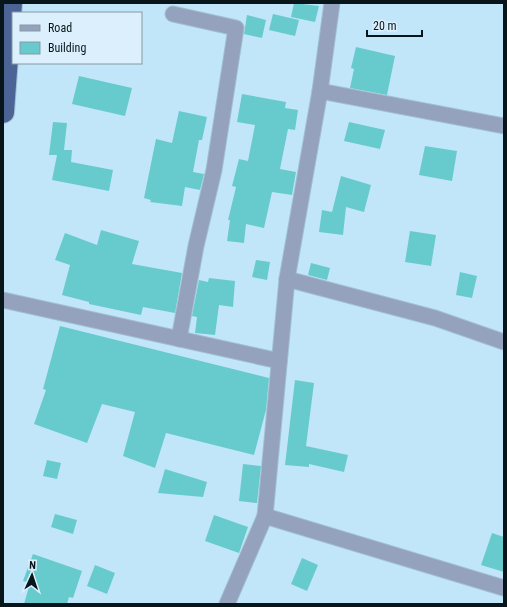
<svg xmlns="http://www.w3.org/2000/svg" width="507" height="607" font-family="'Roboto Condensed',sans-serif">
<style>
.building{fill:#67cbcd}
.lines{fill:none;stroke-linecap:round;stroke-linejoin:round}
.minor-casing{stroke:#a1c0d1;stroke-width:17}
.trunk-casing{stroke:#a1c0d1;stroke-width:24}
.minor{stroke:#95a2bd;stroke-width:15}
.trunk{stroke:#4c6396;stroke-width:22}
</style>
<rect width="100%" height="100%" fill="#c2e6f9"/>
<!-- building -->
<g class="building">
<path d="M294,3L319,6L315,22L291,17Z"/>
<path d="M273,14L299,20L295,36L269,30Z"/>
<path d="M247,15L266,20L262,38L244,34Z"/>
<path d="M356,47L395,56L387,95L350,88L354,69L351,68Z"/>
<path d="M79,76L132,88L125,116L72,104Z"/>
<path d="M242,94L286,102L285,108L298,110L295,130L288,129L280,169L296,172L292,195L272,192L264,228L246,224L244,243L227,241L230,220H228L236,187L232,186L239,159L248,161L255,125L237,122Z"/>
<path d="M179,111L207,117L202,140H199L193,172L204,174L200,190L185,187L182,206L150,202L151,200L144,198L156,139L172,143Z"/>
<path d="M53,122L67,123L64,150H72L71,162L113,170L109,191L52,180L57,155H49Z"/>
<path d="M349,122L385,130L380,149L344,141Z"/>
<path d="M425,146L457,151L452,181L419,175Z"/>
<path d="M341,176L371,185L364,212L346,207L343,235L319,232L322,210L332,212Z"/>
<path d="M101,230L139,241L132,264L182,273L175,313L143,307L141,315L89,304V302L62,295L70,265L55,260L65,233L97,245Z"/>
<path d="M410,231L436,235L431,266L405,262Z"/>
<path d="M256,260L270,262L267,280L252,277Z"/>
<path d="M311,263L330,268L327,280L308,275Z"/>
<path d="M460,272L477,276L472,298L456,295Z"/>
<path d="M209,278L235,281L233,307L219,305L215,335L195,333L197,317L192,316L199,280L208,282Z"/>
<path d="M60,326L269,378L266,410L254,455L166,433L155,468L123,456L135,412L102,404L87,443L34,424L46,390L43,389Z"/>
<path d="M295,380L314,383L306,446L348,455L344,472L309,464V467L285,465Z"/>
<path d="M47,460L61,463L57,479L43,476Z"/>
<path d="M243,464L261,466L257,503L239,501Z"/>
<path d="M165,469L207,482L203,497L158,493Z"/>
<path d="M55,514L77,520L73,534L51,527Z"/>
<path d="M214,515L248,527L239,553L205,541Z"/>
<path d="M492,533L504,537V572L481,565Z"/>
<path d="M33,554L82,571L73,598L69,597L67,604H24L30,583L23,581Z"/>
<path d="M302,558L318,565L307,591L291,584Z"/>
<path d="M95,565L115,573L107,594L87,586Z"/>
</g>
<g class="lines">
<defs>
<g id="minor">
<path d="M173,14L236,28L214,170L196,246L179,339"/>
<path d="M320,91L504,126"/>
<path d="M287,279L435,318L504,342"/>
<path d="M3,300L279,361"/>
<path d="M265,516L504,588"/>
<path d="M227,604L265,516L287,279L320,91L332,3"/>
</g>
<path id="trunk" d="M3,112L11,3"/>
</defs>
<!-- minor casing -->
<use href="#minor" class="minor-casing"/>
<!-- trunk casing -->
<use href="#trunk" class="trunk-casing"/>
<!-- minor -->
<use href="#minor" class="minor"/>
<!-- trunk -->
<use href="#trunk" class="trunk"/>
</g>
<!-- border -->
<rect width="507" height="607" fill="none" stroke="#08151b" stroke-width="8"/>
<!-- legend -->
<rect x="12" y="12" width="130" height="52" fill="#dbf0fc" stroke="#8798a2"/>
<rect x="20" y="25" width="20" height="6" fill="#95a2bd" stroke="#8798a2"/>
<text x="48" y="32" font-size="12" fill="#08151b">Road</text>
<rect x="20" y="42" width="20" height="12" fill="#67cbcd" stroke="#8798a2"/>
<text x="48" y="52" font-size="12" fill="#08151b">Building</text>
<!-- north arrow -->
<g transform="translate(32 575) rotate(3)" stroke="#dbf0fc" stroke-width="3" paint-order="stroke">
<path d="M0-3L7 15L0 10L-7 15Z" fill="#08151b"/>
<text y="-6" font-size="11" font-weight="bold" text-anchor="middle" fill="#08151b">N</text>
</g>
<!-- scale -->
<path d="M367 30v6h55v-6" fill="none" stroke="#08151b" stroke-width="2"/>
<text x="373" y="30" font-size="12" fill="#08151b" stroke="#dbf0fc" stroke-width="3" paint-order="stroke">20 m</text>
</svg>
